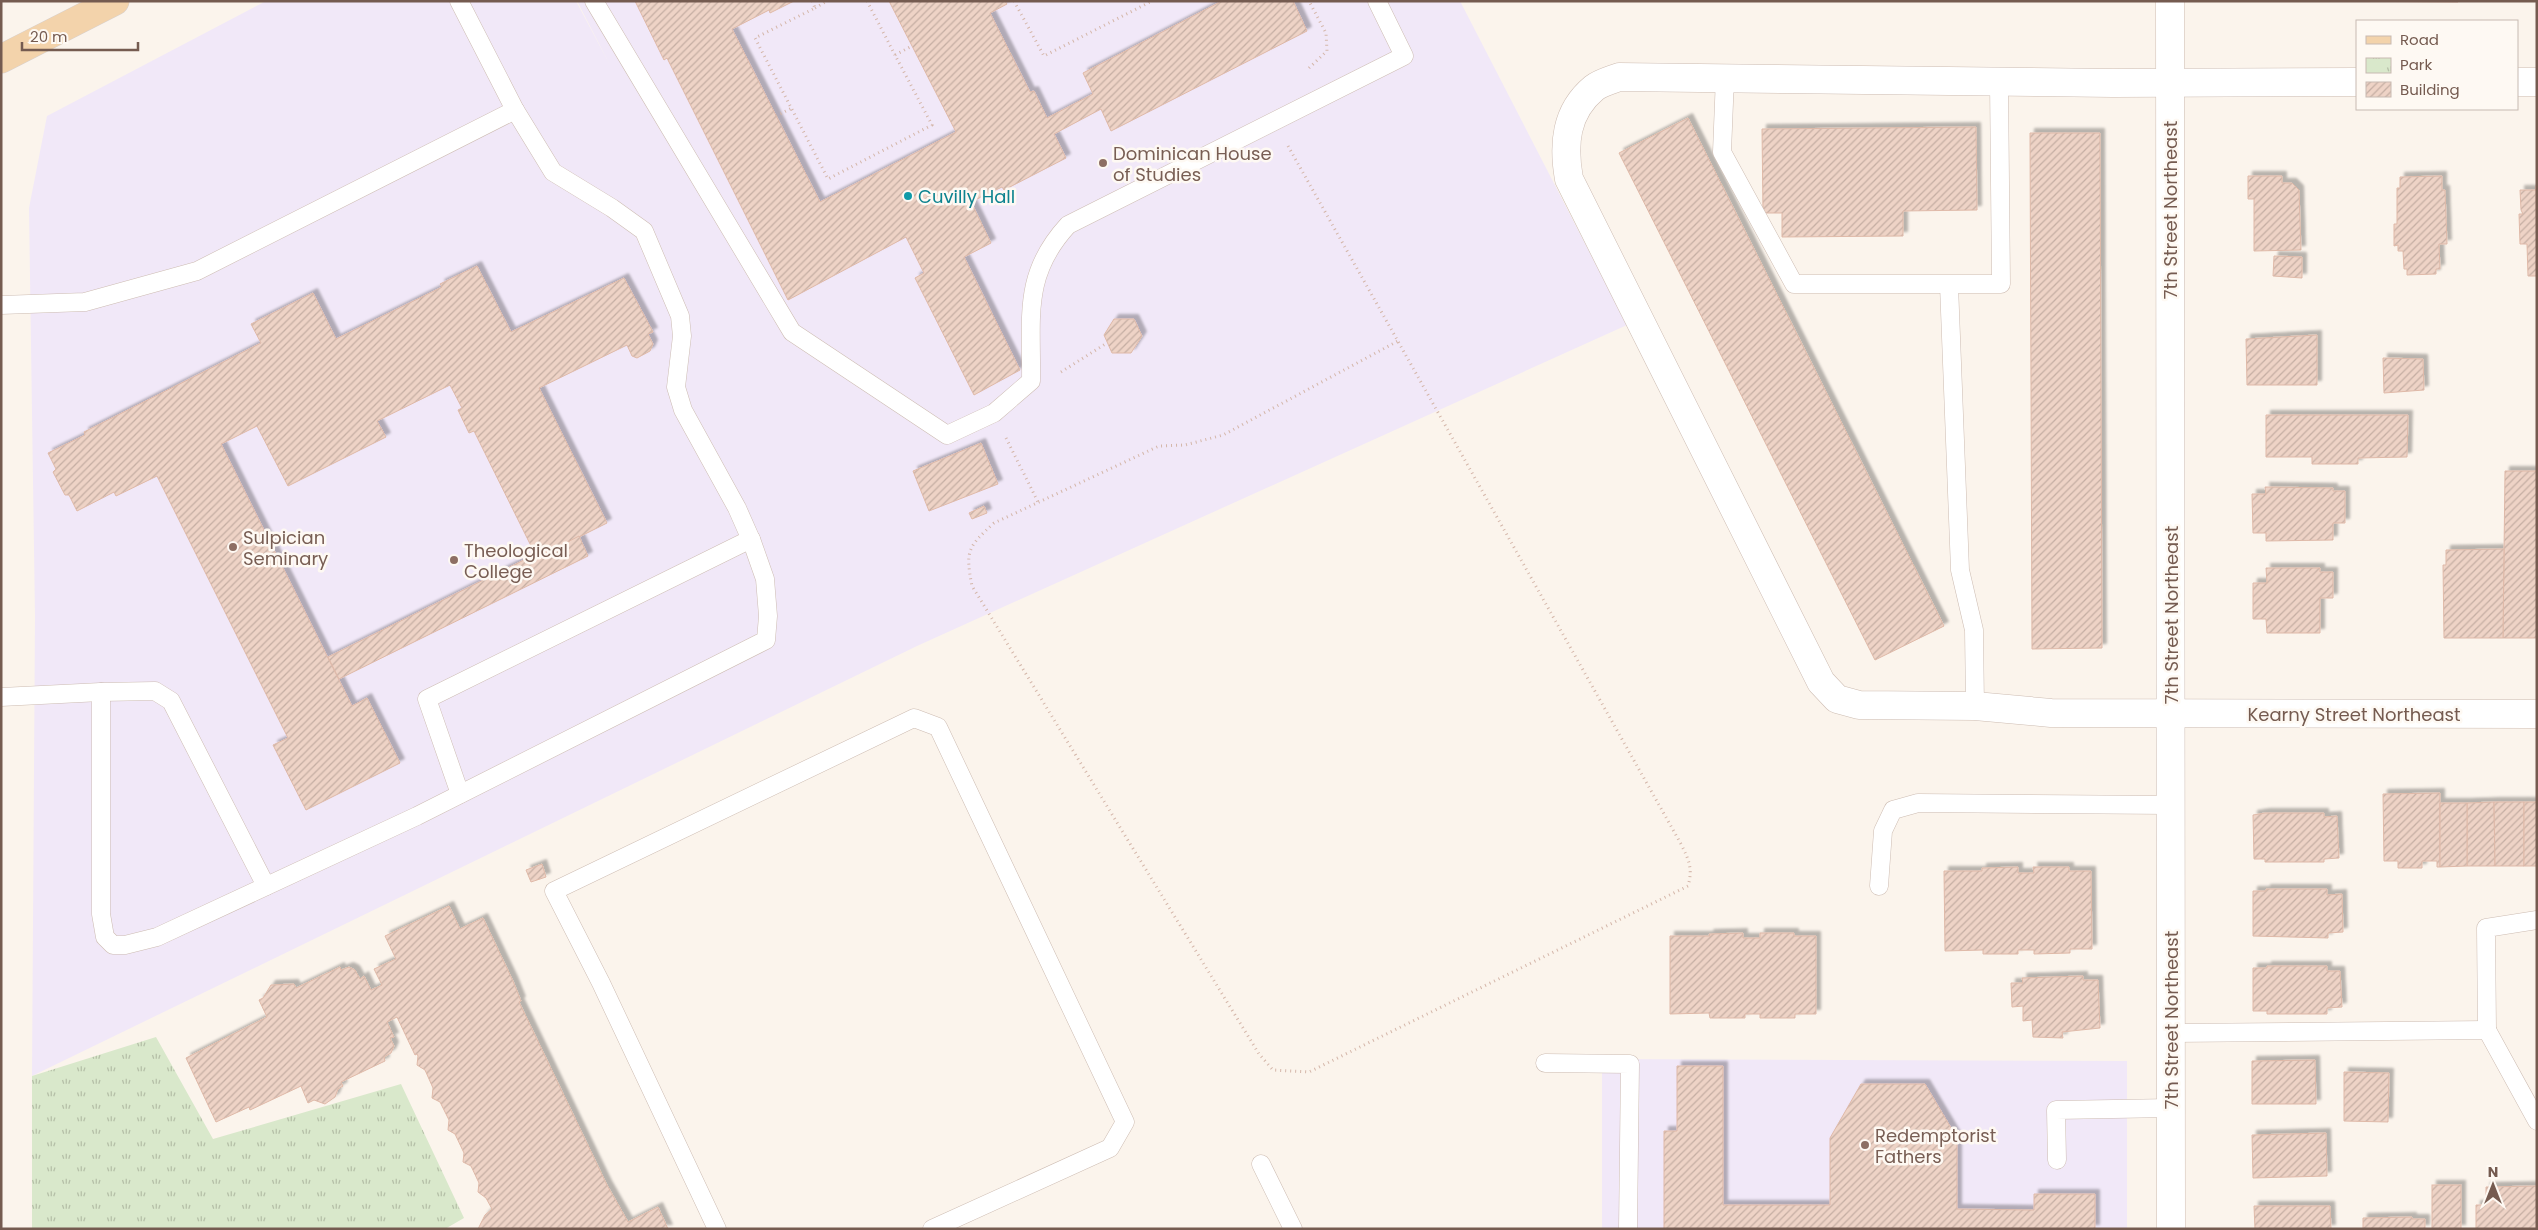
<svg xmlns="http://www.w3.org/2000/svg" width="2538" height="1230" font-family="Poppins,sans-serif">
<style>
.education{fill:#f1e8f8}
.park{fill:url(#park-tufts)}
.building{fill:url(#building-hatch);stroke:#dfb9a8;filter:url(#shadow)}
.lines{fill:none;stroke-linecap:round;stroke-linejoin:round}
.service-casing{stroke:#cdbcb2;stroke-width:19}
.minor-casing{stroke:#cdbcb2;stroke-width:29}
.primary-casing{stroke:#d8d1ce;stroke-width:29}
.path{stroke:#d4b6a9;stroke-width:3;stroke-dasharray:1 4;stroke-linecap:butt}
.service{stroke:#fff;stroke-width:18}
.minor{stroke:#fff;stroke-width:28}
.primary{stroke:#f3d3ab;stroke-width:28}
.education-dot{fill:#8d6e63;stroke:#fef9f3;stroke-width:2}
.culture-dot{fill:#0f9aa8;stroke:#fef9f3;stroke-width:2}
.labels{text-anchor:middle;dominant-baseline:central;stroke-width:5;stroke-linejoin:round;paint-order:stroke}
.education-label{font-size:18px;fill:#785e54;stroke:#fef9f3;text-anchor:start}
.culture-label{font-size:18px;fill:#0d838f;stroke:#fef9f3;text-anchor:start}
.street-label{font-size:18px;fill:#755b50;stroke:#fef9f3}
</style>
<defs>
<pattern id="park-tufts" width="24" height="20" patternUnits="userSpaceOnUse" patternTransform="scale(1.25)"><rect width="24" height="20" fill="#d9e8cb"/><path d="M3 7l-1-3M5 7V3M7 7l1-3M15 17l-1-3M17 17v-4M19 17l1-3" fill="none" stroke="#b5bfa7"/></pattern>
<pattern id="building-hatch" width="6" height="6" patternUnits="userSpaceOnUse" patternTransform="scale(1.25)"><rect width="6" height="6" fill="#eed3c6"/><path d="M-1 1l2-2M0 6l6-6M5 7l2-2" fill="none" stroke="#c5aea3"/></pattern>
<filter id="shadow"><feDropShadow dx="4.5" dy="-4.5" stdDeviation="1" flood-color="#0004"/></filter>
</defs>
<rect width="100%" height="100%" fill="#fbf4ec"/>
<!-- education -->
<g class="education">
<path d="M266,1H576L611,67L577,1H1460L1627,325L917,646L32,1076L35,616L29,208L47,116Z"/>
<path d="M1602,1059L2127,1061V1229H1602Z"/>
</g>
<!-- park -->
<path class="park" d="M156,1037L213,1139L401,1084L464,1218L445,1229H32V1076Z"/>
<!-- building -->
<g class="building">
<path d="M635,1H794L770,13L769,10L732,29L820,202L956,132L889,1H1005L1007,4L990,13L1030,92L1034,91L1047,118L1093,94L1083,73L1222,1H1293L1307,31L1111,131L1101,109L1054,134L1066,158L1004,190L1002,187L971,202L991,243L964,257L1020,370L974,395L915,278L924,273L906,237L788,300L667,58L664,60Z"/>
<path d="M2331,1H2458V2Z"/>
<path d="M1688,118L1944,626L1875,660L1619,153Z"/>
<path d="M1976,127L1977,210L1903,211V236L1782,237V213H1763L1762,129Z"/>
<path d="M2030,133H2100L2102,648L2032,649Z"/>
<path d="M2248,176H2282V183H2292L2299,190L2301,250L2254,251V199H2248Z"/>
<path d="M2442,176V190H2445L2447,244H2439L2440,269H2436V274L2407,275V269H2404L2403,251H2398V245L2394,246V224H2397V188H2400V177Z"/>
<path d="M2536,186L2537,276H2528L2527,244H2520L2519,214H2523L2521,210L2520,190H2536Z"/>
<path d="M2274,256L2302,257V278L2273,276Z"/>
<path d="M477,266L511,332L624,278L653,332L648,334L653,344L650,351L637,358L632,356L627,345L539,388L607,523L537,558L474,431L469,433L458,410L462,408L450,385L377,421L386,437L288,486L257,426L221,444L352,706L367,698L400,763L306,810L273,745L288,738L157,476L116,496L114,492L77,511L69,495H65L53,472L56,469L48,453L85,435L84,432L261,343L251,324L313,293L336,339L442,287L440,284Z"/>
<path d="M1114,319H1134L1142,336L1131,353H1112L1104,335Z"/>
<path d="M2317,335V385H2247L2246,339Z"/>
<path d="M2383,358L2423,359L2424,390L2384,393Z"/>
<path d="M2266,415H2408L2407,457L2358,458V464H2312V457H2266Z"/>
<path d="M981,443L998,484L929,511L913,471Z"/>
<path d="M2505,471H2537V638H2503Z"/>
<path d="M2265,487L2333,488V491H2345V523H2333V540L2266,541V533H2253L2252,494H2266Z"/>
<path d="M984,506L987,513L972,519L969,513Z"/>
<path d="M579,536L588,556L339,679L328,657L536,554L537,558Z"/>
<path d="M2504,549L2503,638H2444L2443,565H2446V550Z"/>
<path d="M2266,568H2320V572H2333V598H2320V633H2267L2266,619H2253V583H2267Z"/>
<path d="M2440,793V867H2437V861H2422V868H2398V861H2384L2383,794Z"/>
<path d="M2494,802L2495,866H2467V803Z"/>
<path d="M2494,802H2524V866H2495Z"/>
<rect x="2524" y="802" width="13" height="64"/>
<path d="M2440,803H2467V866L2440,867Z"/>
<path d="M2265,813H2324V817L2337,816L2339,858L2324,859V862H2265V859H2254L2253,815Z"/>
<path d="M542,864L546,877L531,882L526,870Z"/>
<path d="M2018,867V873H2034L2033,867H2069V871H2091L2092,949H2070V953L2034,954V950H2018V954H1983V950L1945,951L1944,871H1982V868Z"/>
<path d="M2266,889H2327V895L2342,894L2343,932L2328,933V938L2253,936V891H2266Z"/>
<path d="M449,906L460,929L483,918L513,981L521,1001L519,1002L607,1185L628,1222L658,1207L668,1229H478L485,1215L492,1209L486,1198L478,1192L479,1183L471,1166L463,1162L464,1153L455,1134L448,1130L449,1120L440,1102L432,1098L433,1088L425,1070L417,1065L418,1056L417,1054L415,1055L397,1017L387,1022L394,1037L390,1038L394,1046L391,1053L384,1057L385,1061L341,1082L343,1086L338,1089L335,1097L325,1104L314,1100L308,1103L301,1086L250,1110L249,1107L216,1122L186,1058L267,1017L259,1000L263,998L271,985L294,984L296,988L340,967L341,970L349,967L355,970L360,979L364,976L371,990L382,985L374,969L396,959L385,936Z"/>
<path d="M1743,933V938H1760V933H1794V936H1816V1014H1795V1018H1760V1014H1745V1018H1710L1709,1013L1670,1014V936H1710L1709,934Z"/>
<path d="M2267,966H2327V971H2340L2342,1007L2327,1008V1014H2267V1011H2253V968H2267Z"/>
<path d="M2083,976V980H2098L2100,1028L2062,1032L2063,1038L2033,1037L2032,1020L2023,1021V1006L2012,1007L2011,983H2023L2022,978Z"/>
<path d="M2315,1060L2316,1104H2252V1061Z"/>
<path d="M1677,1066H1723V1205H1830V1138L1861,1084H1925L1957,1138V1209L2034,1210V1194H2095V1229H1664V1131H1677Z"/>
<path d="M2344,1072L2389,1073L2388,1122L2344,1121Z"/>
<path d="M2326,1133L2327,1176L2253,1178L2252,1135Z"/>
<rect x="2432" y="1185" width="29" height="44"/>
<path d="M2537,1186V1229H2476V1205H2486V1187Z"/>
<path d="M2254,1206H2330L2331,1229H2255Z"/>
<path d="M2412,1217V1219H2425V1229H2363V1218Z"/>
</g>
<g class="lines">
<defs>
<g id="service">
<path d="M594,1L792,332L947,435L994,413L1031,381C1032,317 1022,275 1068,225L1404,56L1377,1"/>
<path d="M1725,77L1722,152L1794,284H2001L1999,82"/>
<path d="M1949,285L1960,570L1974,630L1975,706"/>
<path d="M1,305L85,302L197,271L515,110"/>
<path d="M101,692L155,691L171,701L266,886"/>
<path d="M1,697L101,692V914L105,937L113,945H125L157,937L417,816L766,640L768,616L765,579L752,542L737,508L683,410L676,387L682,336L680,316L644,231L612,208L553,172L515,110L459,1"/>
<path d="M460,794L427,699L751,539"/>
<path d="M1879,886L1883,831L1893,810L1918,803L2171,805"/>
<path d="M2487,1030L2486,928L2537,920"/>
<path d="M2171,1033L2487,1030L2537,1121"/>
<path d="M1545,1063L1630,1064L1628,1229"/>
<path d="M2057,1160L2056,1110L2171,1108"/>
<path d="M1261,1164L1293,1229"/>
<path d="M717,1229L601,983L554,891L914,718L938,727L1125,1122L1110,1148L932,1229"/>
</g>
<g id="minor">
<path d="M2170,1L2171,1229"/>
<path d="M2357,82L2113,83L1619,77C1611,80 1600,83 1594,88C1565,112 1563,145 1569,179L1821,682L1837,699L1859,705L1975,706L2051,713L2537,714"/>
<path d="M2517,82H2537"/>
</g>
<path id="primary" d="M1,59L115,1"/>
</defs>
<!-- service casing -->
<use href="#service" class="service-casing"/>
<!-- minor casing -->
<use href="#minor" class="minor-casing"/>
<!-- primary casing -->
<use href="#primary" class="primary-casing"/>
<!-- path -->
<g class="path">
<path d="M812,1L815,8L755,38L828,179L932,125L895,55L912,46"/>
<path d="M867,1L895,55"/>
<path d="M1014,1L1044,56L1152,1"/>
<path d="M815,8L827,1"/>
<path d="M1309,68L1327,51L1326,33L1309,1"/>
<path d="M776,116L792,108"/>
<path d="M1288,146L1681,844C1689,860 1693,869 1688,886L1309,1072L1273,1070L1259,1054L972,586C965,550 968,547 994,523L1159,446L1185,445L1223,435L1398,341"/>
<path d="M1061,372L1107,343"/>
<path d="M1006,438L1038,502"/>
</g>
<!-- service -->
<use href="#service" class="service"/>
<!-- minor -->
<use href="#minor" class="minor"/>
<!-- primary -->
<use href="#primary" class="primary"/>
</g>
<!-- markers -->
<g class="education-dot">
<circle cx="1103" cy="163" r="5"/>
<circle cx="233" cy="547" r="5"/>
<circle cx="454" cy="560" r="5"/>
<circle cx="1865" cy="1145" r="5"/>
</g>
<circle class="culture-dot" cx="908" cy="196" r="5"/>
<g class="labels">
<!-- education labels -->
<g class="education-label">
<text x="1113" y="153">Dominican House<tspan x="1113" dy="21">of Studies</tspan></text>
<text x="243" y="537">Sulpician<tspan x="243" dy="21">Seminary</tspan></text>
<text x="464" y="550">Theological<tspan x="464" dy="21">College</tspan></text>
<text x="1875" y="1135">Redemptorist<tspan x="1875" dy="21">Fathers</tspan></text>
</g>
<!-- culture labels -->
<g class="culture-label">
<text x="918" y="196">Cuvilly Hall</text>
</g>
<!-- street labels -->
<g class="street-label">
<text transform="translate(2170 210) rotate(-90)">7th Street Northeast</text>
<text transform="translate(2171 615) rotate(-90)">7th Street Northeast</text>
<text x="2354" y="714">Kearny Street Northeast</text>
<text transform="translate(2171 1020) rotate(-90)">7th Street Northeast</text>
</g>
</g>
<!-- border -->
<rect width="2538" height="1230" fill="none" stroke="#755b50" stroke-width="5"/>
<!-- legend -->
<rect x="2356" y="20" width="162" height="90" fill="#fef9f3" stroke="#c7bab2"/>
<rect x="2366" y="36" width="25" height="8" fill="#f3d3ab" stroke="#c7bab2"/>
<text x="2400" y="45" font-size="15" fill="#755b50">Road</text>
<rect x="2366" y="58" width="25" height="15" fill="url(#park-tufts)" stroke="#c7bab2"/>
<text x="2400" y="70" font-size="15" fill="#755b50">Park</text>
<rect x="2366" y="82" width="25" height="15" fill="url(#building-hatch)" stroke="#c7bab2"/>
<text x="2400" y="95" font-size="15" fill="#755b50">Building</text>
<!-- north arrow -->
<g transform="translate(2493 1185)" stroke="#fef9f3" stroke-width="4" paint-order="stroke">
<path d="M0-4L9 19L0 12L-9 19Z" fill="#755b50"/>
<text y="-8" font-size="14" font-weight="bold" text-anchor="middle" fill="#755b50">N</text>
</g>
<!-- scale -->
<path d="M22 42v8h116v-8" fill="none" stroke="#755b50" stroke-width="2.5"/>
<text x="30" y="42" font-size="15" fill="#755b50" stroke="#fef9f3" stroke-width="4" paint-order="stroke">20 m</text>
</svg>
